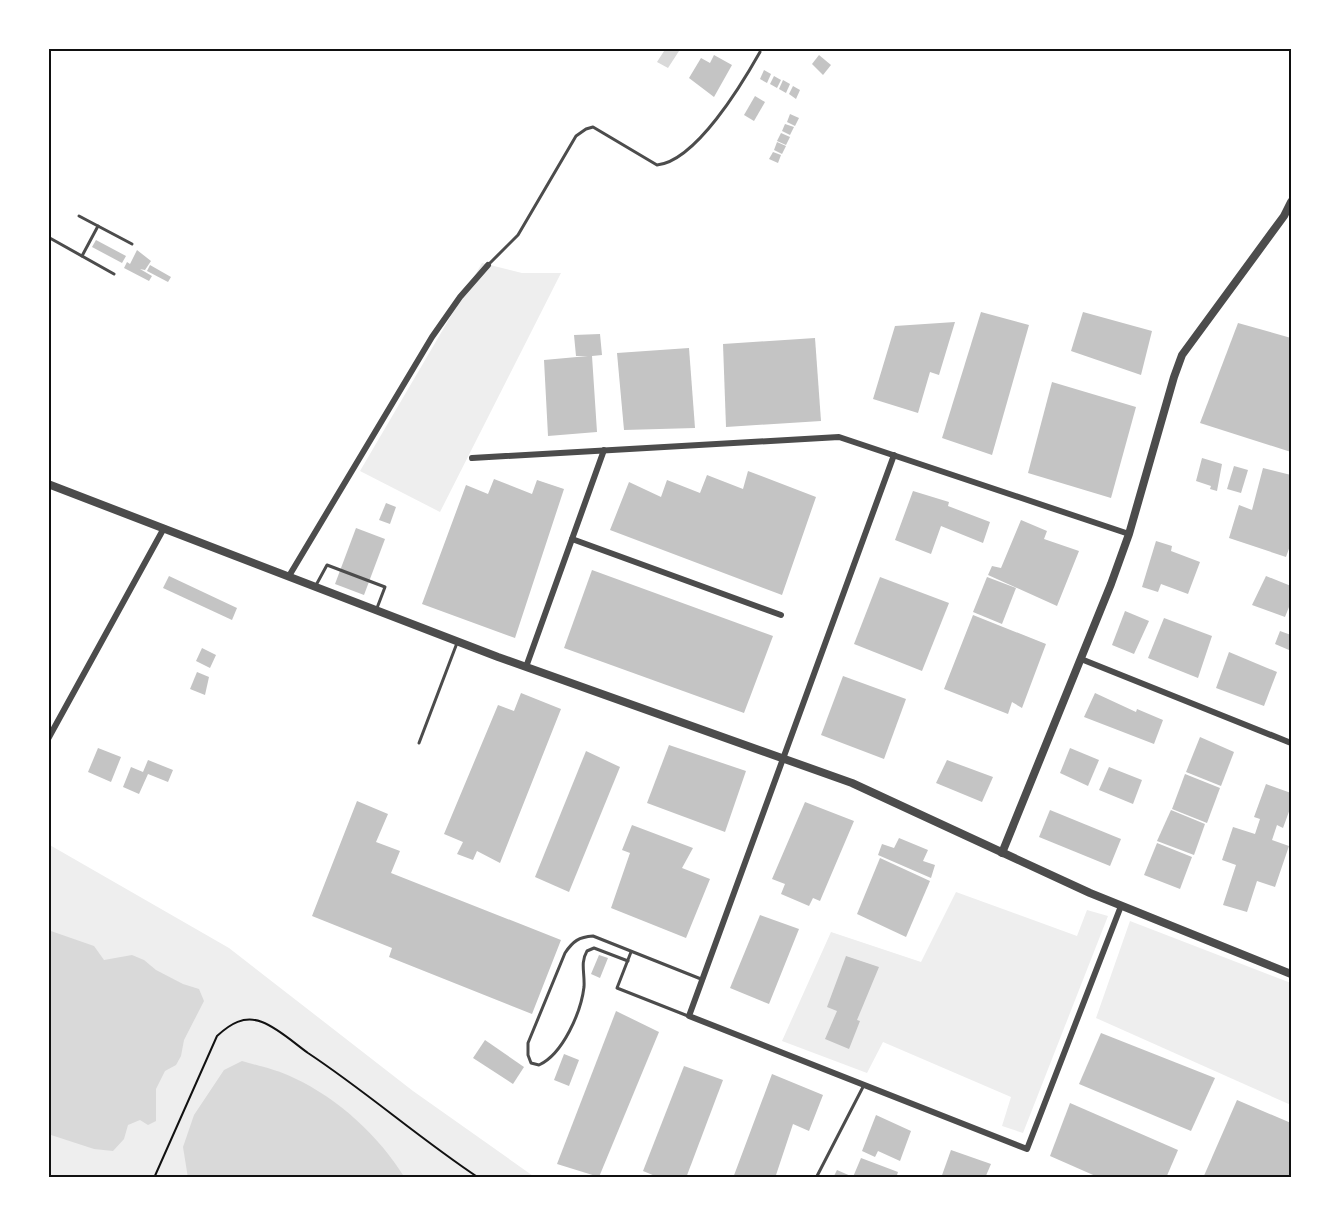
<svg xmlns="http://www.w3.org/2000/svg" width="1339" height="1226" font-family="'Noto Sans',sans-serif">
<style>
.green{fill:#eee}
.water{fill:#d9d9d9}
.building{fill:#c4c4c4}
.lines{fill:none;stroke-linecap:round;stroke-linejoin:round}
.path{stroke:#111;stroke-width:2}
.service{stroke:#4c4c4c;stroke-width:3}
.minor{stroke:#4c4c4c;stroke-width:6}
.tertiary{stroke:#4c4c4c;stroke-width:8}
.neatline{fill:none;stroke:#111;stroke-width:2}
</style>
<rect width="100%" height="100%" fill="#fff"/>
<!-- green -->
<g class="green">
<path d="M482,263L522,273H561L440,512L360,471Z"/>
<path d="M48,844L229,948L413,1091L536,1178H48Z"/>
<path d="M956,892L1077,936L1087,910L1108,916L1023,1133L1002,1126L1011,1097L883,1042L867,1073L782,1041L831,932L921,962Z"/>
<path d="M1130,921L1291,983V1105L1096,1018Z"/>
</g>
<!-- water -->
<g class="water">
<path d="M666,48H677L679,51L668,68L657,62Z"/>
<path d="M48,930L94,946L104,960L132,955L144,960L156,970L183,984L199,989L204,1001L184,1040L181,1056L176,1065L165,1071L156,1089V1121L148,1125L140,1120L128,1125L124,1139L113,1151L94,1149L48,1134Z"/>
<path d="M242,1061C259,1066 278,1070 294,1078C339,1099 379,1136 405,1178H188L183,1147L194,1115L224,1070Z"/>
</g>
<!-- building -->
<g class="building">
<path d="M714,55L732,65L714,97L689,78L701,58L710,63Z"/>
<path d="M819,55L831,65L823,75L812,64Z"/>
<path d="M764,70L771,74L767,83L760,79Z"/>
<path d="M774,76L781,80L777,88L770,84Z"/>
<path d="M783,80L790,84L786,93L779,89Z"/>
<path d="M793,86L800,90L796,99L789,94Z"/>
<path d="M755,96L765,102L754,121L744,115Z"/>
<path d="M790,114L799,118L795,126L787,122Z"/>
<path d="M785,124L794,127L790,135L782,131Z"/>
<path d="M781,133L790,137L786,145L777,141Z"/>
<path d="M777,142L786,146L782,154L774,150Z"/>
<path d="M773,152L781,155L778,163L769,159Z"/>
<path d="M96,240L126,256L122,263L92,247Z"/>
<path d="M137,250L151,261L145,270L140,269L152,276L149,281L124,268L127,262L130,264Z"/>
<path d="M150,265L171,277L168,282L147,271Z"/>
<path d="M981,312L1029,325L992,455L942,438Z"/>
<path d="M1083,312L1152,331L1141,375L1071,351Z"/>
<path d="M955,322L939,375L930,372L918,413L873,399L895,326Z"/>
<path d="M1238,323L1291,338V452L1200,423Z"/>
<path d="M600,334L602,355L592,356L597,432L548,436L544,360L588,356H576L574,335Z"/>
<path d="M815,338L821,421L726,427L723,344Z"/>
<path d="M689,348L695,428L624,430L617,353Z"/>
<path d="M1052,382L1136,407L1111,498L1028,473Z"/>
<path d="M1202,458L1222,464L1217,491L1210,489L1211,486L1196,481Z"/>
<path d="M1234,466L1248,470L1241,493L1227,489Z"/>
<path d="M1263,468L1291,475V543L1286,557L1229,538L1239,505L1252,510Z"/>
<path d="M748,471L816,497L782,595L610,530L629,482L661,497L667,480L700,493L707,475L743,489Z"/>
<path d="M494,479L532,494L537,480L564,489L515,638L422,604L466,485L488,494Z"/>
<path d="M913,491L949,502L948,506L990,522L983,543L941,526L931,554L895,540Z"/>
<path d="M386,503L396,507L390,524L379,520Z"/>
<path d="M1021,520L1047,531L1044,539L1079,551L1057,606L988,575L992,566L1001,568Z"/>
<path d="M356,528L385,539L364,595L335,584Z"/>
<path d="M1156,541L1172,546L1171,551L1200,562L1188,594L1161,584L1158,592L1142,587Z"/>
<path d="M592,570L773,636L744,713L564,648Z"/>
<path d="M169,576L237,608L232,620L163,588Z"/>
<path d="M1266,576L1291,586V602L1285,617L1252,605Z"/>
<path d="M880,577L949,603L922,671L854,644Z"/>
<path d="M987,577L1016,588L1002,624L973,612Z"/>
<path d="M1125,611L1149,621L1134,654L1112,645Z"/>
<path d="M973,615L1046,644L1022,708L1012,702L1008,714L944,689Z"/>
<path d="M1164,618L1212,636L1198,678L1148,658Z"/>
<path d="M1280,631L1291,635L1289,650L1275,644Z"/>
<path d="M202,648L216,655L210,668L196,661Z"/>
<path d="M1229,652L1277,672L1264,706L1216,688Z"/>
<path d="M197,672L209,677L205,695L190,689Z"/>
<path d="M843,676L906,699L884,759L821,735Z"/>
<path d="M521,693L561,709L500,863L477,851L473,860L457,854L463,842L444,834L498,705L514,711Z"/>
<path d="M1095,693L1136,712L1137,709L1163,720L1154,744L1084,717Z"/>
<path d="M1200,737L1234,752L1221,786L1186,772Z"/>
<path d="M669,745L746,771L725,832L647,803Z"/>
<path d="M98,748L121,757L111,782L88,772Z"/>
<path d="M1070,748L1099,760L1088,786L1060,773Z"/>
<path d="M586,751L620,767L569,892L535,877Z"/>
<path d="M148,760L173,770L168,782L148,774L139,794L123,787L131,767L143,772Z"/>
<path d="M947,760L993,777L982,802L936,783Z"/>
<path d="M1109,767L1142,780L1133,804L1099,790Z"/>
<path d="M1185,774L1220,788L1207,823L1172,809Z"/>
<path d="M1266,784L1291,793V806L1283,828L1277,825L1272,840L1289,846L1275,887L1257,881L1247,912L1223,905L1236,865L1222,860L1233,827L1255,834L1260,819L1254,817Z"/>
<path d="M357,801L388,814L376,842L400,851L391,873L561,940L532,1014L389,957L392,948L312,916Z"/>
<path d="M805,802L854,821L820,901L813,898L809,906L781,894L785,884L772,879Z"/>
<path d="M1050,810L1121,839L1110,866L1039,837Z"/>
<path d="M1171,810L1205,824L1194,855L1157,841Z"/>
<path d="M632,825L693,848L682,868L710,879L686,938L611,908L630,853L622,850Z"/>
<path d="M899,838L928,850L923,861L935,865L931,878L878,855L882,844L894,848Z"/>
<path d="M1157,843L1192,857L1180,889L1144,875Z"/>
<path d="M880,858L930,881L906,937L857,914Z"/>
<path d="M760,915L799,929L769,1004L730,988Z"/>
<path d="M599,955L608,958L600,978L591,974Z"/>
<path d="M846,956L879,967L857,1020L860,1021L849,1049L825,1039L837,1011L827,1007Z"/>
<path d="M616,1011L659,1032L599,1177L557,1164Z"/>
<path d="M1101,1033L1215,1078L1191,1131L1079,1084Z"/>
<path d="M485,1040L524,1067L513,1084L473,1058Z"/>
<path d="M564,1054L579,1060L569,1086L554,1080Z"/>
<path d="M684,1066L723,1080L686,1178H660L643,1171Z"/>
<path d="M772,1074L823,1095L809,1131L793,1124L775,1178H733Z"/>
<path d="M1237,1100L1291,1123V1178H1203Z"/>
<path d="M1070,1103L1178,1150L1166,1178H1100L1050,1156Z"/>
<path d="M876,1115L911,1131L900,1161L878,1151L875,1157L862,1151Z"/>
<path d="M951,1150L991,1164L985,1178H941Z"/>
<path d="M861,1158L898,1172L896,1178H833L837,1170L853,1177Z"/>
</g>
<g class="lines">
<!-- path -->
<path class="path" d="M154,1178L217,1036C230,1024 244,1015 262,1022C278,1028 294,1043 308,1053C367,1092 420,1139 479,1178"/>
<!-- service -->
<g class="service">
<path d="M79,216L132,244"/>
<path d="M48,237L114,274"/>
<path d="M82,256L98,226"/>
<path d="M489,264L518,235L576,136L586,129L593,127L657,165C696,161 742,84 760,52"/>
<path d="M315,587L327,565L385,587L377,608"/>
<path d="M419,743L457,643"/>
<path d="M631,952L617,988L688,1016"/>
<path d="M628,961L594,948L587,951C580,963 585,973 584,987C581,1012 563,1054 539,1065L531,1063L528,1055V1043L565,953C573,941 579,937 593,936L701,979"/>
<path d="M816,1178L864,1085"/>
</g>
<!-- minor -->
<g class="minor">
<path d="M894,455L689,1016L1027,1149L1121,906"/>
<path d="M472,458L839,437L1129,534"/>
<path d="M572,539L781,615"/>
<path d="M289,576L432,337L460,297L488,265"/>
<path d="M1081,659L1291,743"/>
<path d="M526,667L604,450"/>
<path d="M48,739L164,528"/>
</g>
<!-- tertiary -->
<g class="tertiary">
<path d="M48,484L498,657L852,783L1090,893L1291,974"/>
<path d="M1002,853L1111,584L1129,534L1174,377L1182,355L1284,216L1291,202"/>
</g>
</g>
<!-- border -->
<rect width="1339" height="1226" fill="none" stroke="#ffffff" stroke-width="99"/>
<rect x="50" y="50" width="1240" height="1126" class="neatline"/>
</svg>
